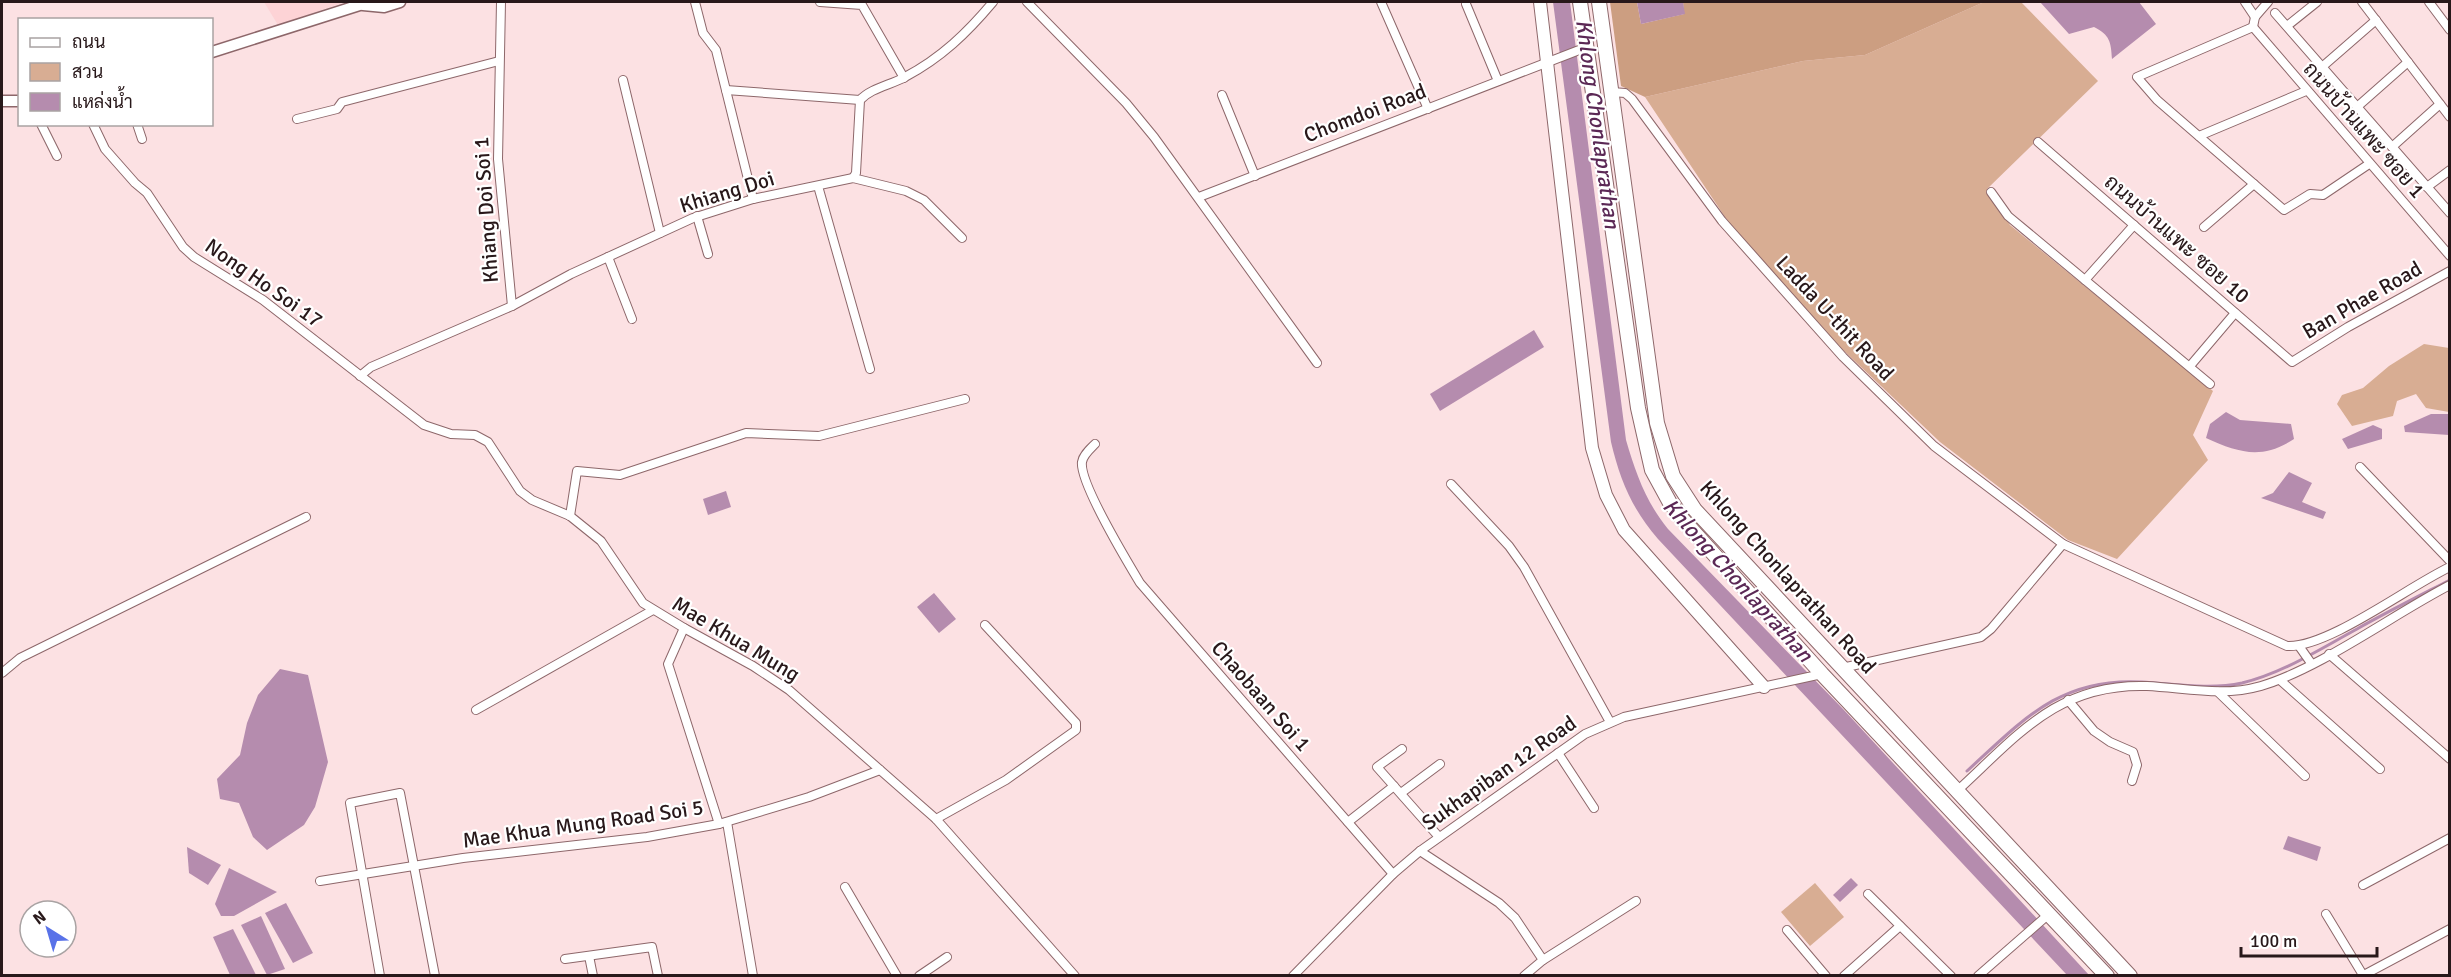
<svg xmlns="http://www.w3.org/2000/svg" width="2451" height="977" font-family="Signika,Sarabun,sans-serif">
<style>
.built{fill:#fdd3d6}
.green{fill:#d8ad93}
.forest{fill:#cc9e81}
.water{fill:#b58cae}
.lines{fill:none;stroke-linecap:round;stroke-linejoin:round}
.stream{stroke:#b58cae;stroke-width:3}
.minor-casing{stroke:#8d676a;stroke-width:10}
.tertiary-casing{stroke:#8d676a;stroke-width:13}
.secondary-casing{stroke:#8d676a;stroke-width:14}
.primary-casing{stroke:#8d676a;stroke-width:16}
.minor{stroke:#fff;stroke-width:8}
.tertiary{stroke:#fff;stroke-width:10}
.secondary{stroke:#fff;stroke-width:12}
.primary{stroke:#fff;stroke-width:14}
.labels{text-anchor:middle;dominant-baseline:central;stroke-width:4.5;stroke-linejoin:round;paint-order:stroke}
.street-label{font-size:21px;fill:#28181a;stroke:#fff}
.water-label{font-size:22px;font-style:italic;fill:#5b2855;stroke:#fff}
</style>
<rect width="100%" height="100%" fill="#fce1e3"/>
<!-- built -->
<path class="built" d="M264,2H345L278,25Z"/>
<!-- green -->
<g class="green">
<path d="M1984,2H2021L2098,81L1987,189L2010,225L2213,391L2193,435L2208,460L2117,559L2068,540L1940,442L1842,349L1731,226L1645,97L1803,61L1865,55Z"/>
<path d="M2424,344L2449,348V412L2426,408L2416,394L2397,401L2393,416L2352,426L2337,404L2342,395L2363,388L2389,366Z"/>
<path d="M1815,883L1844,917L1810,946L1781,912Z"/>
</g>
<!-- forest -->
<path class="forest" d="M1610,2H1637L1641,24L1684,14L1683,2H1984L1865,55L1803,61L1645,97L1621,86Z"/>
<!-- water -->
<g class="water">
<path d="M1553,2H1570L1626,440C1636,474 1646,502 1668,529L1844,710L2089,975H2067L1658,539C1632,509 1620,480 1611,442Z"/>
<path d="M1637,2H1683L1685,14L1641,24Z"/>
<path d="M2040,2H2139L2156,24L2112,59C2111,42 2110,35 2094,27L2069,34Z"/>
<path d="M1534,330L1544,347L1440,411L1430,394Z"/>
<path d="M2226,412L2240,420L2291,424L2294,439C2262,460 2239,453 2206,438L2210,424Z"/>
<path d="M2431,414H2449V435L2405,432L2404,426Z"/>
<path d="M2373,425L2382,429V439L2348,449L2342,439Z"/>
<path d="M2289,472L2312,483L2302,502L2326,512L2323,519L2261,498L2273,493Z"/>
<path d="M726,491L731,507L708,515L703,499Z"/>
<path d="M934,593L956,619L939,633L917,607Z"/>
<path d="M280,669L308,675L328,762L315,807L304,825L267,850L253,837L239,803L220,799L217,779L240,755L247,723L258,695Z"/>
<path d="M2288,836L2321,847L2317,861L2283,849Z"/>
<path d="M187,847L221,865L208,885L189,873Z"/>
<path d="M229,868L277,892L234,916H221L215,904Z"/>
<path d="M1851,878L1858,885L1840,902L1833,895Z"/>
<path d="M286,903L313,953L293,963L265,913Z"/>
<path d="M261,916L285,969L267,975L241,925Z"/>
<path d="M233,929L256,975H230L213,937Z"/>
</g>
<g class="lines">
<!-- stream -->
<path class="stream" d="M1967,771C2023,720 2060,677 2142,682C2175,684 2210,690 2242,683C2283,673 2320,649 2357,629C2387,612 2419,596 2450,580"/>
<defs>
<g id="minor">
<path d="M501,2L498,159L512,306"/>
<path d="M695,2L703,33L716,50L753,199"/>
<path d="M820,2L862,5L904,78"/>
<path d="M1027,2L1126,103L1154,137L1317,363"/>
<path d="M1381,2L1428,109"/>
<path d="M2245,2L2255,17"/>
<path d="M2362,2L2450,117"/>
<path d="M2429,2L2450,30"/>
<path d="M1466,4L1498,81"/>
<path d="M2275,13L2450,213"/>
<path d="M2287,26L2317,2"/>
<path d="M2253,27L2137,77L2157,100L2284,210L2310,194L2323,195L2369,164"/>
<path d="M2253,27L2450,256"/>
<path d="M2253,27L2255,17L2268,2"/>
<path d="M2322,67L2376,20"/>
<path d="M623,80L660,233"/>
<path d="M726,90L860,100"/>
<path d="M1612,92L1625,93L1632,99L1722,221L1843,357L1934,446L2063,544L2287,646C2328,648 2409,586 2450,567"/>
<path d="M1222,95L1255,176"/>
<path d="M2357,107L2408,62"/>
<path d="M297,119L337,109L342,102L499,61"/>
<path d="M41,124L57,156"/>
<path d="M93,124L105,149L135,183L147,193L183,247L194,257L263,300L424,425L451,434L475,435L488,442L520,491L532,500L570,516L601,541L643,603L684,628L753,666L789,690L936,819L1075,976"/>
<path d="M137,124L142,139"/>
<path d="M2199,136L2306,91"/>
<path d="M2038,142L2292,362L2348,327L2450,271"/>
<path d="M2392,147L2440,104"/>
<path d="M853,178L856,173L860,100C871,88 891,85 905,77C941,58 967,33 993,2"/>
<path d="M818,186L870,369"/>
<path d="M2427,187L2450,170"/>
<path d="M1991,192L2008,216L2210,384"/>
<path d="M1199,197L1587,47"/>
<path d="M697,216L708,254"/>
<path d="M2204,227L2254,184"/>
<path d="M608,257L632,319"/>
<path d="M2085,280L2134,225"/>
<path d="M2190,366L2235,313"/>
<path d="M360,376L371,367L512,306L571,274L693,218L753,199L853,178L906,191L924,200L962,238"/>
<path d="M1095,444C1090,449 1083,455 1082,462C1079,482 1128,563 1140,583L1393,874"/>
<path d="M2360,467L2450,561"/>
<path d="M1451,484L1509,546L1524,567L1610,722"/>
<path d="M570,516L577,471L620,475L746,433L819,436L965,399"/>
<path d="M684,628L668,664L719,824"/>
<path d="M2299,646L2311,663"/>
<path d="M2329,654L2450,759"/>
<path d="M1842,668L1981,637L1991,629L2063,544"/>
<path d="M2,673L20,658L306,517"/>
<path d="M2280,680L2380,769"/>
<path d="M2218,692L2305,776"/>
<path d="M2068,700L2094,731L2110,742L2133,752L2137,765L2132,781"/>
<path d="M476,710L653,610"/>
<path d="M1402,749L1377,767L1439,837"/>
<path d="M1558,753L1594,808"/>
<path d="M1958,790C2018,735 2058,683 2147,686C2186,688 2223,697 2261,686C2321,668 2392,615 2450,585"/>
<path d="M1401,793L1440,764"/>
<path d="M936,819L1006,780L1076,730V723L985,625"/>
<path d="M727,822L753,976"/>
<path d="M1348,822L1394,786"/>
<path d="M1420,851L1499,903L1515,918L1543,960L1524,976"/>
<path d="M320,881L463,858L647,837L719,824L809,797L880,770"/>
<path d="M2363,885L2450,838"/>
<path d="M845,887L897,976"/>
<path d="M1868,894L1951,976"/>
<path d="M2326,914L2363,975"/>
<path d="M1787,930L1826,976"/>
<path d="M589,956L593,976"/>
<path d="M565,959L652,947L658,976"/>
<path d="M1543,960L1636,901"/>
<path d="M380,976L350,803L400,793L435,976"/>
<path d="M919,976L947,957"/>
<path d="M1293,976L1393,874L1420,851L1585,734L1624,717L1822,674"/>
<path d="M1844,976L1900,926"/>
<path d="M1978,976L2049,914"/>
<path d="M2362,976L2450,929"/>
</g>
<g id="tertiary">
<path d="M363,5L384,7L400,2"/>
<path d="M212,52L369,2"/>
<path d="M2,101H20"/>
</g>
<path id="secondary" d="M1540,2L1592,448L1606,495L1624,530L1764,687"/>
<g id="primary">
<path d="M1580,2L1638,408L1652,470L1670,503L1684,521L1822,674L2107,976"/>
<path d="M1599,2L1657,423L1673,476L1695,510L2130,976"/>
</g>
</defs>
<!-- minor casing -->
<use href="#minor" class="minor-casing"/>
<!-- tertiary casing -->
<use href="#tertiary" class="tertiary-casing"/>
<!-- secondary casing -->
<use href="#secondary" class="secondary-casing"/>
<!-- primary casing -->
<use href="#primary" class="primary-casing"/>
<!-- minor -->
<use href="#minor" class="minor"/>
<!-- tertiary -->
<use href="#tertiary" class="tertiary"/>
<!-- secondary -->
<use href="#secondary" class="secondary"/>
<!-- primary -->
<use href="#primary" class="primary"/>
</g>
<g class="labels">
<!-- street labels -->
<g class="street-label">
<text transform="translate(1365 113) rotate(-21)">Chomdoi Road</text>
<text transform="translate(2364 130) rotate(49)">ถนนบ้านแพะ ซอย 1</text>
<text transform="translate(727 192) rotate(-17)">Khiang Doi</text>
<text transform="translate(486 210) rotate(-94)">Khiang Doi Soi 1</text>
<text transform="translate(2177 239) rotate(41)">ถนนบ้านแพะ ซอย 10</text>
<text transform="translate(264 283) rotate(35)">Nong Ho Soi 17</text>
<text transform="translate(2362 300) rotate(-30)">Ban Phae Road</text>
<text transform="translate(1835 318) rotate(47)">Ladda U-thit Road</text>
<text transform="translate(1788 577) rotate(48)">Khlong Chonlaprathan Road</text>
<text transform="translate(736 639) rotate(31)">Mae Khua Mung</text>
<text transform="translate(1261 696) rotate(49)">Chaobaan Soi 1</text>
<text transform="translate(1499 773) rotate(-35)">Sukhapiban 12 Road</text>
<text transform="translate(583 824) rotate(-8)">Mae Khua Mung Road Soi 5</text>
</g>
<!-- water labels -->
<g class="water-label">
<text transform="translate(1598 124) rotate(82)">Khlong Chonlaprathan</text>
<text transform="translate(1738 580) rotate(48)">Khlong Chonlaprathan</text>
</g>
</g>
<!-- border -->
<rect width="2451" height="977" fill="none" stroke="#28181a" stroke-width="6"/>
<!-- legend -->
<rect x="18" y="18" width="195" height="108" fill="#ffffff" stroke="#a9a3a3" stroke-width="1.5"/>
<rect x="30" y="38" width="30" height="9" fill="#ffffff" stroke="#a9a3a3" stroke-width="1.5"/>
<text x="72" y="48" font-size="18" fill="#28181a">ถนน</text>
<rect x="30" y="63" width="30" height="18" fill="#d8ad93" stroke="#a9a3a3" stroke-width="1.5"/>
<text x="72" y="78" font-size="18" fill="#28181a">สวน</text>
<rect x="30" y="93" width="30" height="18" fill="#b58cae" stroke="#a9a3a3" stroke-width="1.5"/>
<text x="72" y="108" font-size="18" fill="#28181a">แหล่งน้ำ</text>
<!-- north arrow -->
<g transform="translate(48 929) rotate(323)"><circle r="28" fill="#ffffff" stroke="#a9a3a3" stroke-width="1.5"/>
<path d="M0-4.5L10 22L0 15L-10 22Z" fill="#5972e8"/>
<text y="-9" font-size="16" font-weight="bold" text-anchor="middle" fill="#28181a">N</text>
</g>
<!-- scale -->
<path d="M2241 947v9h136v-9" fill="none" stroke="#28181a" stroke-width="3"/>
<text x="2250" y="947" font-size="18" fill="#28181a" stroke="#ffffff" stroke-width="4.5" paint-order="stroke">100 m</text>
</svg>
